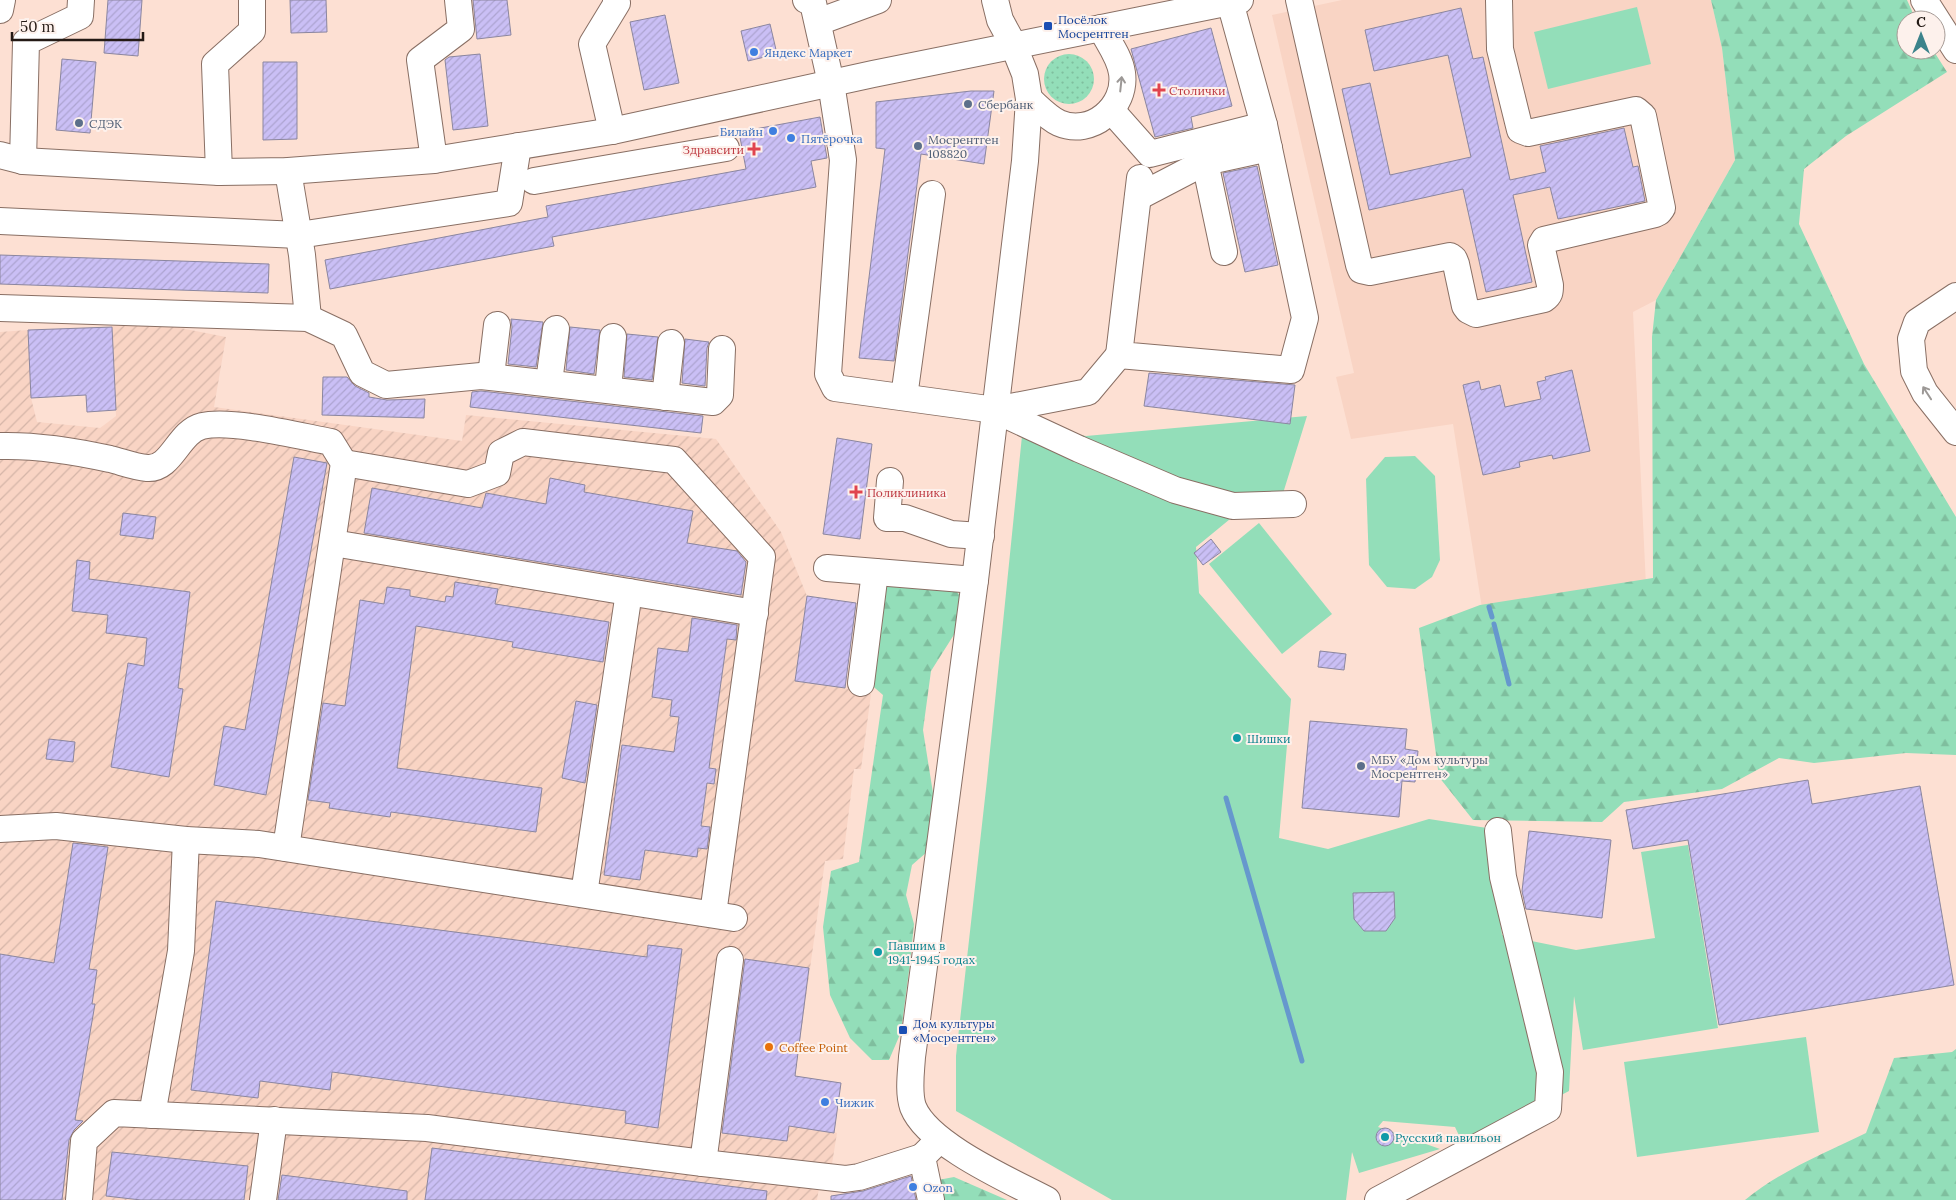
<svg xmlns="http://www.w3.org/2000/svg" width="1956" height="1200" font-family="Lora,serif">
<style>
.built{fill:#f9d4c4}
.industrial{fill:url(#industrial-furrows)}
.grass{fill:url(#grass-dots)}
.forest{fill:url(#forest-firs)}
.green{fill:#93deb9}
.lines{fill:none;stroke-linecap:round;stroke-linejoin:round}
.stream{stroke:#6698cd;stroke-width:5}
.building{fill:url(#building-hatch);stroke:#8b869f}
.minor-casing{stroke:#896f64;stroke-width:28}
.minor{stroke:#fff;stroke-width:26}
.oneway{stroke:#9c9896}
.transit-dot{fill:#1a4fb4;stroke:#fdf1ec;stroke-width:2}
.shop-dot{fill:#3f7fe0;stroke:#fdf1ec;stroke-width:2}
.health-dot{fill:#e0444e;stroke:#fdf1ec;stroke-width:2}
.service-dot{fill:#5c6f8a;stroke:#fdf1ec;stroke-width:2}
.culture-dot{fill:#0f9aa8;stroke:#fdf1ec;stroke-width:2}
.food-dot{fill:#e8710a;stroke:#fdf1ec;stroke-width:2}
.labels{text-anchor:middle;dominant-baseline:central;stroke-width:4;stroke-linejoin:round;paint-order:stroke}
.transit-label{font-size:12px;fill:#164399;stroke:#fdf1ec;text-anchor:start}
.shop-label{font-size:12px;fill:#366cbe;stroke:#fdf1ec;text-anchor:start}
.health-label{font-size:12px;fill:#be3a42;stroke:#fdf1ec;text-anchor:start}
.service-label{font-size:12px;fill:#4e5e75;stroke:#fdf1ec;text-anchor:start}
.culture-label{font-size:12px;fill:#0d838f;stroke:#fdf1ec;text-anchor:start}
.food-label{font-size:12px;fill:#c56008;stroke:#fdf1ec;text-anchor:start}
</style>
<defs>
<pattern id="industrial-furrows" width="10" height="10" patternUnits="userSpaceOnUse" patternTransform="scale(1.25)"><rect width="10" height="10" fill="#f9d4c4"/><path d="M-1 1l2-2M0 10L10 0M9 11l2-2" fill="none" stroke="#d5b5a8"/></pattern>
<pattern id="grass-dots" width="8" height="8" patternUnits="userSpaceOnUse" patternTransform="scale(1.25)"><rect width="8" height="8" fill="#93deb9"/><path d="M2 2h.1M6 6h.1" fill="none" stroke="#7fbe9e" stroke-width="1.8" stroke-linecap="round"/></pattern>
<pattern id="forest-firs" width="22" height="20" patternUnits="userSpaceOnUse" patternTransform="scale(1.25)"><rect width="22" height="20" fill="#93deb9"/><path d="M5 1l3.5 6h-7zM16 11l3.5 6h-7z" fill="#7fbe9e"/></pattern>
<pattern id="building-hatch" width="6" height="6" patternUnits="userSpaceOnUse" patternTransform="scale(1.25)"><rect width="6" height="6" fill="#cabff5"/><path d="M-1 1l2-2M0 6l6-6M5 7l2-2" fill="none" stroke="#ada4d1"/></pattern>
</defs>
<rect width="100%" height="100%" fill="#fde0d3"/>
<!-- built -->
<path class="built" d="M1342,0H1711L1722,48L1735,160L1656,300L1633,312L1646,586L1482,608L1453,424L1351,439L1336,377L1354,373L1272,15Z"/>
<!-- industrial -->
<path class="industrial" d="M150,322L226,337L214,407L462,441L466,415L716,439L781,532L807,596L795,681L845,688L871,694L861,769H854L843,859L825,861L795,1076L841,1083L834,1132L837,1133L832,1164L823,1163L817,1200H0V332L28,330L31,398L37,422L100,428L116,416L112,326Z"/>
<!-- grass -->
<circle class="grass" cx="1069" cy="79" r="25"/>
<!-- forest -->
<g class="forest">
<path d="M1711,0H1907L1916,20H1906V50H1933L1947,72L1846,136L1804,169L1799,224L1864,364L1956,517V755L1906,753L1814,763L1779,758L1722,789L1624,802L1602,822L1473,820L1439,777L1419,628L1480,605L1653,578L1652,337L1656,300L1735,160L1722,48Z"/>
<path d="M953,584L963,602L955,633L931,671L923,730L936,812L935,845L912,865L906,895L914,924L910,963L901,1032L889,1060H872L850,1038L830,995L823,927L831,871L859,862L883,695L868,682L880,586Z"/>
<path d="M1956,1049V1200H1745C1780,1171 1825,1153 1866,1133L1894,1058L1952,1052Z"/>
<path d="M954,1177L1007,1200H942L938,1180Z"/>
</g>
<!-- green -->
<g class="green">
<path d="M1637,7L1651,64L1548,89L1534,32Z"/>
<path d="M1307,416L1280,503L1252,501L1196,547L1199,593L1291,699L1279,838L1328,849L1429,819L1487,828L1502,935L1576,950L1655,938L1641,852L1688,845L1718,1028L1583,1050L1574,996L1569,1091L1464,1146L1455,1127L1383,1121L1378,1127L1440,1149L1359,1173L1352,1152L1346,1200H1112L956,1111V1056L987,780L1023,426L1086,436Z"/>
<path d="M1415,456L1435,476L1440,560L1432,577L1415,589L1387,587L1369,565L1366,479L1385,457Z"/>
<path d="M1259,523L1332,614L1282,654L1209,564Z"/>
<path d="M1806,1037L1819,1132L1637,1157L1624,1062Z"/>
</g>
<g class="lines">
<!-- stream -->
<g class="stream">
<path d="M1489,607L1492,617"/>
<path d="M1494,624L1509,684"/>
<path d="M1226,798L1302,1061"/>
</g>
</g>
<!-- building -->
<g class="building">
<path d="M108,0H142L138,56L104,53Z"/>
<path d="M290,0H326L327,32L291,33Z"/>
<path d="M473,0H507L511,35L477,39Z"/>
<path d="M1461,8L1473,59L1483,57L1510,180L1546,172L1540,146L1624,128L1633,167L1638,166L1645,201L1558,219L1550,187L1513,195L1532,282L1486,292L1463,189L1369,210L1342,89L1370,83L1390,175L1471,157L1448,55L1374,71L1365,30Z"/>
<path d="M665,15L679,83L644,90L630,22Z"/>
<path d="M770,24L777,54L748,61L741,31Z"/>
<path d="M1211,28L1232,106L1191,117L1193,128L1155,137L1131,49Z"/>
<path d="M480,54L488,126L453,130L445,60L449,57Z"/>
<path d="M62,59L96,62L90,133L56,130Z"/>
<path d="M263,62H297V139L263,140Z"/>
<path d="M971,91H994L984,164L921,154L894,361L859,358L885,149L876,148V102Z"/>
<path d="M820,117L827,158L811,161L816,187L552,237L554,246L330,289L325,260L548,217L546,206L746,169L739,132Z"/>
<path d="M1257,166L1278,265L1245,272L1223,173Z"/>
<path d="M0,255L269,264L268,293L0,284Z"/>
<path d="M511,319L543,322L536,367L508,364L512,327Z"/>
<path d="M112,327L116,410L87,412L86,395L31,398L28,330Z"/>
<path d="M570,327L600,330L594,374L566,370Z"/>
<path d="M627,334L658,337L652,380L624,377Z"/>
<path d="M685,339L709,342L707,348L705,386L682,383Z"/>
<path d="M1572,370L1590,451L1553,459L1552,455L1519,462L1520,467L1483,475L1463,385L1479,381L1481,390L1500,385L1505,407L1541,399L1537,382L1546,380L1545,377Z"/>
<path d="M1149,373L1295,385L1290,424L1144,406Z"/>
<path d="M323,377H347L355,386L369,393V397L387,400L425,399L424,418L322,415Z"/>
<path d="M481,391L703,416L701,433L470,407L472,392Z"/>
<path d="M837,438L872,444L860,539L823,534Z"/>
<path d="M294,457L327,463L266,795L214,785L224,726L245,730Z"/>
<path d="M550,478L585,485L584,492L693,511L687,543L737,551L746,562L741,595L364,533L372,488L482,508L486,493L546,504Z"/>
<path d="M123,513L156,517L153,539L120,535Z"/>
<path d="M1211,539L1221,552L1203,565L1194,553Z"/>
<path d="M77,560L90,562L89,579L190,592L178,688L183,689L169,777L111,767L128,663L144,666L147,638L106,633L108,615L72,611Z"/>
<path d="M455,582L498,589L495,604L609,622L603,662L512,647L513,642L416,626L397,768L542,788L536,832L391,812L390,817L329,808L330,803L308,800L323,703L345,706L360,600L384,604L387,587L410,590V596L445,602L446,596L453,597Z"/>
<path d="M807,596L856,603L845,688L795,681Z"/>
<path d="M692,618L737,625L736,640L727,639L709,768L716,769L714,784L707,783L701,826L710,827L707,849L698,848L697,857L645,850L640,880L604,875L622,745L674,752L679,717L670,716L672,700L652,697L658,648L688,652Z"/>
<path d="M1320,651L1346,654L1344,670L1318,667Z"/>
<path d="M576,701L597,705L585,783L562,778Z"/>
<path d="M1310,721L1407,729L1405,749L1418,751L1415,782L1402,781L1399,817L1302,808Z"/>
<path d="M49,739L75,742L73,762L46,759Z"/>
<path d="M1808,780L1812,804L1920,786L1954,985L1719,1025L1688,840L1633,849L1626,810Z"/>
<path d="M1529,831L1611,840L1602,918L1526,909L1522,891Z"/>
<path d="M73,843L108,847L89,969L97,970L92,1004H95L75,1120L83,1121L74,1130L69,1140L62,1200H0V954L54,963Z"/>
<path d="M1394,892L1395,918L1386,931H1364L1354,919L1353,893Z"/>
<path d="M216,901L647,957L648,945L682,949L658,1128L625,1123L626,1111L332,1072L330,1090L260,1081L258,1098L191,1090Z"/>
<path d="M745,959L809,968L795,1076L841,1083L834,1133L789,1126L787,1141L722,1133Z"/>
<circle cx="1385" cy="1137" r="9"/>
<path d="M432,1148L767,1191L766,1200H425Z"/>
<path d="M112,1152L248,1166L244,1200H141L106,1196Z"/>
<path d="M282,1175L407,1191V1200H278Z"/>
<path d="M911,1176L916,1200H831V1196L863,1191Z"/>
</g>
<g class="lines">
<defs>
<g id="minor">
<path d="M806,0L813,3L831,83L843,160L828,374L835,388L995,410L1088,392L1119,355"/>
<path d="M995,0L1000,20L1013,44L1025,74L1029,99L1025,161L975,580L912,1057C911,1073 908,1092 913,1107C928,1145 1011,1181 1047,1200"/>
<path d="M1299,0L1359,265L1361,270L1370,272L1450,256L1454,259L1456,264L1465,306L1468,310L1476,314L1544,299C1550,295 1550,292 1550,285L1541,245L1544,240L1655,214L1659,212L1662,208L1643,116L1636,110L1528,133L1520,130L1500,49L1499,0"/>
<path d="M1924,0L1956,50"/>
<path d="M0,10L2,0"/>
<path d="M818,22L878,0"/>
<path d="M1029,99C1038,107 1048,118 1059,123C1091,137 1127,107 1122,73C1120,57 1108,42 1101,28"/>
<path d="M1111,110L1150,154L1264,125"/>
<path d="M612,131L592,44L617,3L616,0"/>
<path d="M0,155L23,161L219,172L288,171L434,160L612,131L873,74L1240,0"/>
<path d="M434,160L420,60L461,29L458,0"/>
<path d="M23,161L26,42L80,16L81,0"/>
<path d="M288,171L302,255L308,318"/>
<path d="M219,172L215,64L252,31V0"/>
<path d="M1140,178L1119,355L1291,370L1305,318L1264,125L1230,2"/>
<path d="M534,181L726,148"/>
<path d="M1138,197L1205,162"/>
<path d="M0,221L299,235L509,203L518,146"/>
<path d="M1224,252L1205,162L1269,148"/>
<path d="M1956,296L1917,322L1911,339L1914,371L1925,393L1956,432"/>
<path d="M0,308L308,318L344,335L362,373L386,385L481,376L713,402L720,395L722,349"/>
<path d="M491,376L497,325"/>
<path d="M549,382L556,329"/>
<path d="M608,389L613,337"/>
<path d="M665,397L671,343"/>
<path d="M904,397L932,194"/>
<path d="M995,410L1079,449L1175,490L1233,506L1293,504"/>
<path d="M0,446C37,445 74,451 110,459C122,462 135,467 147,468C172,470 178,432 202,426C231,419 299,436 331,442L344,463L286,848"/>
<path d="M344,463L468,484L497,473L501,453L523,442L674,460L762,557L713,914"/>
<path d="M890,481L887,518H905L951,534L981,536"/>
<path d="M333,543L755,613"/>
<path d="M827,568L975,580"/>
<path d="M861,683L875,572"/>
<path d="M0,829L56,826L186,840L259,844L734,918"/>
<path d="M584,894L629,592"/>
<path d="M152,1115L181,951L186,840"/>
<path d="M703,1163L730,960"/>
<path d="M79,1200L84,1141L114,1113L427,1128L703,1163L845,1179L859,1177L922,1157"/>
<path d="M263,1200L274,1120"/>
<path d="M931,1200L922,1157L935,1144"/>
<path d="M1378,1200L1548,1109L1550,1072L1503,877L1498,831"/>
</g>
</defs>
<!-- minor casing -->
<use href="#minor" class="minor-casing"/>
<!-- minor -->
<use href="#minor" class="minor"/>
</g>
<!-- one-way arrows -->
<defs><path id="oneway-shaft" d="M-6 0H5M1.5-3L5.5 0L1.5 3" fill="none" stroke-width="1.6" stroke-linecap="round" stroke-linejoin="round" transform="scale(1.25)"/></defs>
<g class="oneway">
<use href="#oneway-shaft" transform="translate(1121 84) rotate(-84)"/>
<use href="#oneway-shaft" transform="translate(1927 393) rotate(-123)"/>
</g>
<!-- markers -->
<g class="transit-dot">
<rect x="1043" y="21" width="10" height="10" rx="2.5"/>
<rect x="898" y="1025" width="10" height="10" rx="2.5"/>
</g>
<g class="shop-dot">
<circle cx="754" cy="52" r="5"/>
<circle cx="773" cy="131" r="5"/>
<circle cx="791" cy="138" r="5"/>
<circle cx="825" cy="1102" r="5"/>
<circle cx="913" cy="1187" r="5"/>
</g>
<g class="health-dot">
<path d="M1156.5 82.5h5v5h5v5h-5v5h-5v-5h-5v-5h5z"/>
<path d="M751.5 141.5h5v5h5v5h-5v5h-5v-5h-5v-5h5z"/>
<path d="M853.5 484.5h5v5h5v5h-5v5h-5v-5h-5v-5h5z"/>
</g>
<g class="service-dot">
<circle cx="968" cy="104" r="5"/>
<circle cx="79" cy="123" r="5"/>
<circle cx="918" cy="146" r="5"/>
<circle cx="1361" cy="766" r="5"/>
</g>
<g class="culture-dot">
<circle cx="1237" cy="738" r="5"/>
<circle cx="878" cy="952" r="5"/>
<circle cx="1385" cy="1137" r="5"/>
</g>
<circle class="food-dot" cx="769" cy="1047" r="5"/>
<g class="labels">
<!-- transit labels -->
<g class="transit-label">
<text x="1058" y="19">Посёлок<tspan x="1058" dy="14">Мосрентген</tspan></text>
<text x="913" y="1023">Дом культуры<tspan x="913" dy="14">«Мосрентген»</tspan></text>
</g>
<!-- shop labels -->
<g class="shop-label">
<text x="764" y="52">Яндекс Маркет</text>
<text x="763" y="131" text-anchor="end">Билайн</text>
<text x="801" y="138">Пятёрочка</text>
<text x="835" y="1102">Чижик</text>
<text x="923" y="1187">Ozon</text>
</g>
<!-- health labels -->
<g class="health-label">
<text x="1169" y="90">Столички</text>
<text x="744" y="149" text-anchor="end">Здравсити</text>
<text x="867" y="492">Поликлиника</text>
</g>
<!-- service labels -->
<g class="service-label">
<text x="978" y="104">Сбербанк</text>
<text x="89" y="123">СДЭК</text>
<text x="928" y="139">Мосрентген<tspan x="928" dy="14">108820</tspan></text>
<text x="1371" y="759">МБУ «Дом культуры<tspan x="1371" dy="14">Мосрентген»</tspan></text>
</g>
<!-- culture labels -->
<g class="culture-label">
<text x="1247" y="738">Шишки</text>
<text x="888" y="945">Павшим в<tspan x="888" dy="14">1941-1945 годах</tspan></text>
<text x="1395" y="1137">Русский павильон</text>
</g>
<!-- food labels -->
<g class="food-label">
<text x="779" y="1047">Coffee Point</text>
</g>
</g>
<!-- north arrow -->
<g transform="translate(1921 35)"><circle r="24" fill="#fdf1ec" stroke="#a69b96"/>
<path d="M0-4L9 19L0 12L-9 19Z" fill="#3c838b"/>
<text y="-8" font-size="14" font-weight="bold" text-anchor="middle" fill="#241a15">С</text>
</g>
<!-- scale -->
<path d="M12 32v8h131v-8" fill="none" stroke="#241a15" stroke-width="2.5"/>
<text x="20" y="32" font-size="15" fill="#241a15" stroke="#fdf1ec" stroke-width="4" paint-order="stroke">50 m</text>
</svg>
